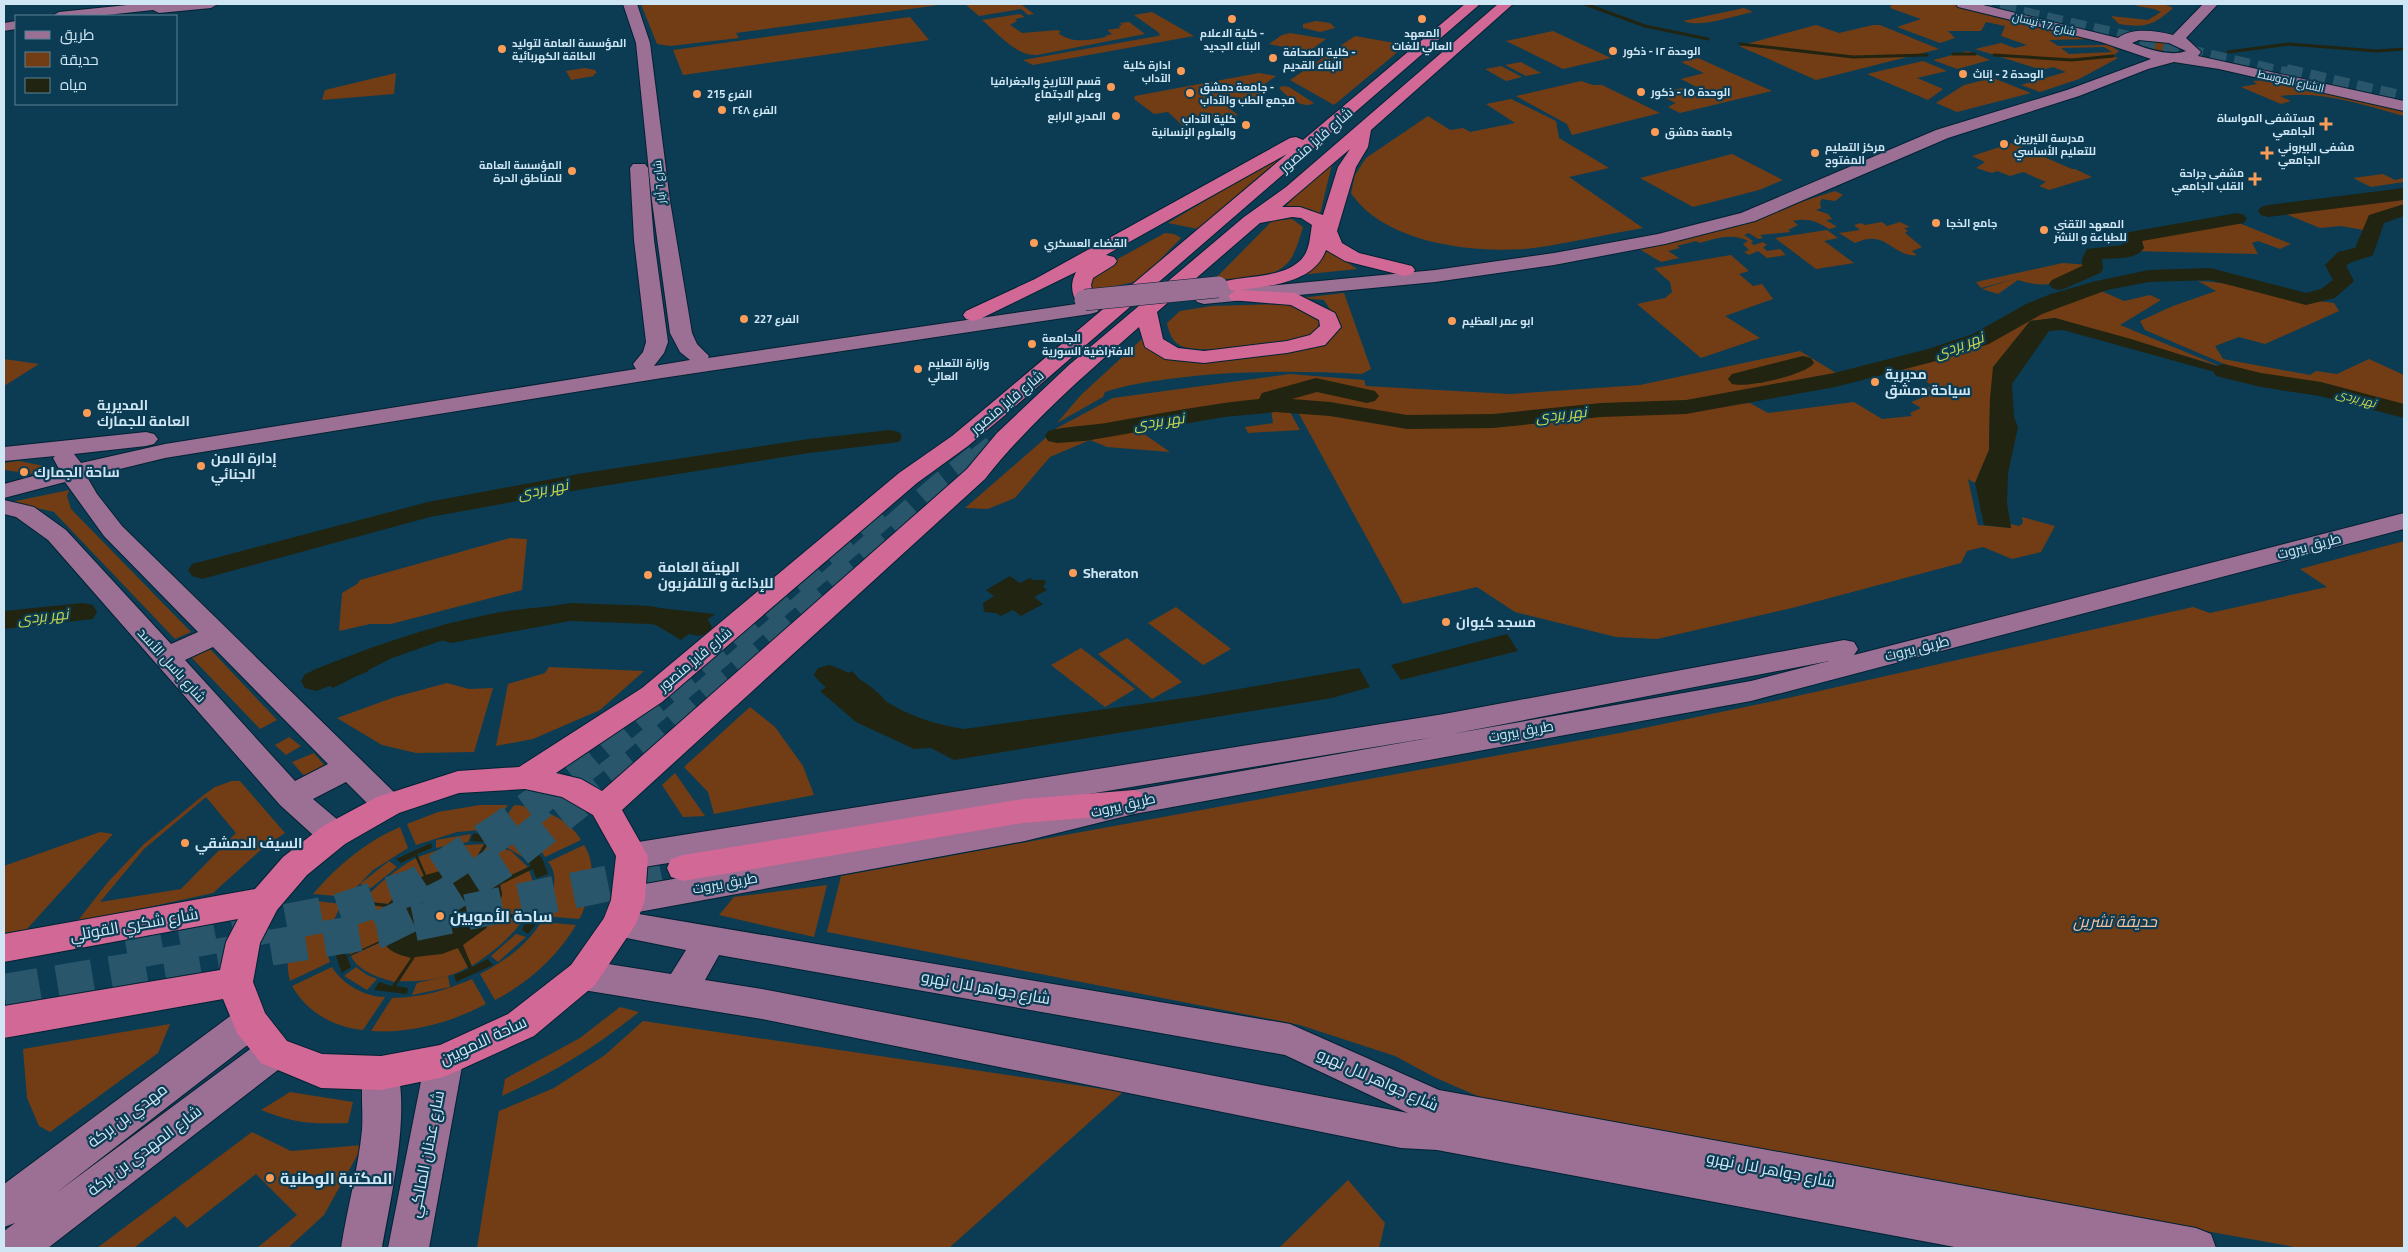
<svg xmlns="http://www.w3.org/2000/svg" width="2408" height="1252" font-family="Georgia,Cairo,serif">
<style>
.green{fill:#723d14;fill-rule:evenodd}
.water{fill:#212410}
.lines{fill:none;stroke-linecap:round;stroke-linejoin:round}
.stream{stroke:#212410;stroke-width:3}
.river{fill:#212410;fill-rule:evenodd}
.major-tunnel{stroke:#29566b;stroke-width:16;stroke-dasharray:16 8;stroke-linecap:butt}
.highway-tunnel-far2{stroke:#29566b;stroke-width:21;stroke-dasharray:21 11;stroke-linecap:butt}
.highway-tunnel-far1{stroke:#29566b;stroke-width:28;stroke-dasharray:28 14;stroke-linecap:butt}
.highway-tunnel{stroke:#29566b;stroke-width:36;stroke-dasharray:36 18;stroke-linecap:butt}
.major-casing{stroke:#023;stroke-width:2}
.highway-casing{stroke:#023;stroke-width:2}
.major{fill:#9c6f94;fill-rule:evenodd}
.highway{fill:#d16895;fill-rule:evenodd}
.major-bridge-casing{stroke:#023;stroke-width:22;stroke-linecap:butt}
.major-bridge{stroke:#9c6f94;stroke-width:21}
.poi-dot{fill:#fd9c56;stroke:#0c3c53;stroke-width:2}
.labels{text-anchor:middle;dominant-baseline:central;stroke-width:4.5;stroke-linejoin:round;paint-order:stroke}
.far-street-label{font-size:11px;fill:#cfe6f5;stroke:#0c3c53}
.far-poi-label{font-size:11px;font-weight:bold;fill:#cfe6f5;stroke:#0c3c53;text-anchor:start}
.far-water-label{font-size:12px;font-style:italic;fill:#cad74d;stroke:#0c3c53}
.street-label{font-size:14px;fill:#cfe6f5;stroke:#0c3c53}
.poi-label{font-size:14px;font-weight:bold;fill:#cfe6f5;stroke:#0c3c53;text-anchor:start}
.water-label{font-size:15px;font-style:italic;fill:#cad74d;stroke:#0c3c53}
.near-poi-label{font-size:16px;font-weight:bold;fill:#cfe6f5;stroke:#0c3c53;text-anchor:start}
.near-park-label{font-size:16px;font-style:italic;fill:#f8c19d;stroke:#0c3c53}
.near-street-label{font-size:16px;fill:#cfe6f5;stroke:#0c3c53}
</style>
<rect width="100%" height="100%" fill="#0c3c53"/>
<!-- green -->
<g class="green">
<path d="M641,4H938L939,5L736,33L739,38L670,46L657,44Z"/>
<path d="M965,4H1024L1022,5L1034,14L1028,15L1021,9L979,16Z"/>
<path d="M1892,4H1952L2100,39L2119,51L2113,56L2118,58L2079,79L2040,92L2021,85L2066,72L2053,67L2042,70L1975,49L2001,43L2015,48L2027,45L2001,36L2005,26L1986,22L1981,31H1948L1955,38L1940,43L1897,27L1921,19L1890,8ZM2097,39L2106,45L2058,46L2049,40ZM2104,47L2112,52L2069,54L2061,48Z"/>
<path d="M2136,4H2164L2173,8C2153,26 2145,28 2119,24L2111,16L2148,20L2161,12L2154,9L2137,6Z"/>
<path d="M1744,8L1753,12C1729,17 1701,28 1683,21Z"/>
<path d="M1152,12L1194,36L1033,65L1023,60L1158,36L1160,35L1158,32L1134,15Z"/>
<path d="M1020,14L1025,17L1015,19L1017,21L1010,25L1022,33L1058,30L1061,32L1058,33C1073,44 1088,40 1106,37L1105,36L1112,34L1107,30L1120,28L1119,26L1122,25L1120,23L1129,22L1145,34L1037,55C1015,56 998,33 982,20Z"/>
<path d="M910,17L929,40L683,75L673,50Z"/>
<path d="M1316,21L1330,23L1335,28L1320,32L1303,28V24Z"/>
<path d="M1816,25L1839,33L1873,25H1880L1939,49L1816,80L1739,46Z"/>
<path d="M1553,31L1611,58L1563,69L1506,41Z"/>
<path d="M1290,33L1326,39L1308,52L1269,44L1282,35Z"/>
<path d="M1355,36L1406,45L1334,105L1290,80Z"/>
<path d="M2149,40L2172,45L2176,50L2157,52L2139,45L2141,42Z"/>
<path d="M1968,51L1990,60L1957,69L1933,60Z"/>
<path d="M1698,58L1772,91L1680,113L1668,107L1676,103L1657,94L1682,88L1702,97L1712,95L1681,79L1704,73L1681,62Z"/>
<path d="M1923,61L1947,71L1917,78L1943,89L1928,100L1867,74Z"/>
<path d="M1521,62L1541,73L1526,76L1505,65Z"/>
<path d="M1501,66L1522,77L1506,81L1485,69Z"/>
<path d="M585,68L595,70L597,73L594,74V76L571,80L566,71Z"/>
<path d="M396,73L394,94L322,100L325,90Z"/>
<path d="M1259,73L1276,76L1262,86V96L1222,103L1238,115L1183,126L1168,112L1154,114L1134,99L1135,96Z"/>
<path d="M1993,78L2031,93L1957,112L1936,103L1964,85Z"/>
<path d="M2268,80L2404,109V116C2364,105 2321,90 2280,96L2291,101L2281,104L2241,87L2257,84L2253,81Z"/>
<path d="M1581,81L1593,85H1602L1660,113L1572,135L1567,124L1516,96Z"/>
<path d="M1282,86L1289,87L1314,103C1303,110 1286,96 1279,88Z"/>
<path d="M1511,99L1556,121L1559,138L1609,168L1569,177L1643,228C1607,234 1570,243 1534,248C1478,254 1389,245 1353,196L1351,193L1355,175L1366,158L1428,116L1450,130L1463,128L1470,132L1515,123L1486,104Z"/>
<path d="M2012,143L2072,169H2075L2092,177L2049,190L2039,186L2046,182L2023,172L2010,176L1997,171L1992,173L1976,168L1985,162L1972,156Z"/>
<path d="M1301,144L1198,229L1168,223Z"/>
<path d="M1732,154L1783,180L1759,190L1693,207L1640,178Z"/>
<path d="M1334,156L1320,214L1310,209L1286,206Z"/>
<path d="M2383,174L2395,180L2404,178V182L2371,187L2353,178Z"/>
<path d="M1835,191L1843,195L1835,201L1822,199L1820,202L1821,208L1816,210L1828,214L1832,219L1826,220L1837,227L1829,229C1816,221 1808,218 1793,221L1798,225L1788,230L1791,232L1760,235L1763,238L1758,239L1749,233L1744,235L1753,241L1751,243L1754,245L1763,242L1767,245L1763,247L1767,251L1780,249L1786,255L1767,258L1758,251L1749,255L1744,252L1749,250L1743,244L1748,241C1733,233 1716,238 1700,243L1696,241L1677,246L1680,248L1668,251L1679,258L1661,262L1636,247L1770,212Z"/>
<path d="M2404,196V209L2390,212L2373,220L2369,231L2341,226L2320,228L2279,211Z"/>
<path d="M1292,219L1303,227C1300,237 1297,248 1292,257C1278,281 1238,279 1215,279L1272,221Z"/>
<path d="M2234,221L2291,244L2280,249L2258,241L2252,243L2258,254L2130,251L2137,248L2134,238Z"/>
<path d="M1882,222L1887,226L1900,222L1910,227L1904,228L1908,231L1905,233L1922,247L1912,251L1917,255C1898,258 1888,237 1870,239C1865,239 1860,241 1855,243L1839,233L1860,230L1854,225L1861,223L1865,225Z"/>
<path d="M1827,230L1838,238L1824,241L1854,263L1816,269L1775,238Z"/>
<path d="M1165,233L1174,234L1181,238L1139,281L1092,291L1085,283L1094,272Z"/>
<path d="M1322,246L1357,269L1300,275Z"/>
<path d="M1731,255L1749,271L1739,274L1753,286L1762,284L1773,299L1725,316L1760,338L1701,358L1637,304L1665,298L1672,292L1670,282L1654,268Z"/>
<path d="M2063,263L2090,265L2089,269C2060,282 2049,290 2018,280L1998,294L1982,289L2014,279L1981,288L1976,282Z"/>
<path d="M2198,281C2244,283 2288,298 2334,303L2339,311L2265,344L2239,337L2215,346L2223,359L2310,375L2316,371L2337,374L2369,359L2404,375V409L2320,387L2250,375L2145,330L2140,321L2173,306L2216,291Z"/>
<path d="M2099,290L2124,301L2150,295L2161,300L2120,325L2222,367L2055,318L2030,321L1990,398L1989,450L1975,483L1968,479L1978,525L2011,528L2010,524L2019,526L2023,523L2022,517L2055,526L2041,552L2012,559L1983,547L1967,551L1961,563L1796,607L1657,639L1616,637L1515,612L1477,587L1403,604L1298,412L1347,414L1396,423L1480,425L1750,403L1768,413L1854,402L1882,419L1912,416L1910,413L1921,408L1911,402L1924,397L1916,392L1933,386L1916,375L1905,379L1898,375L1893,377L1880,370L1932,359L1989,342L2025,318Z"/>
<path d="M1344,293L1371,369L1362,374C1297,371 1233,370 1168,379C1147,382 1126,385 1105,392L1103,397L1057,423L1081,395L1143,338L1168,353L1309,348L1335,317L1324,300L1301,298Z"/>
<path d="M1285,304L1306,310L1319,321L1317,331C1312,333 1308,336 1303,338C1283,347 1204,353 1184,347C1173,344 1169,333 1167,323L1180,311L1212,306Z"/>
<path d="M1800,351L1841,376L1725,397L1680,403L1517,415L1409,419L1328,404L1285,403L1300,430L1248,433L1245,427L1273,423L1270,402L1172,415L1144,434L1170,452L1107,447L1090,440L1050,457L1015,498L988,509L965,508L1057,428L1113,398L1290,374L1364,380L1366,386L1510,394L1640,385Z"/>
<path d="M4,359L39,364L4,386Z"/>
<path d="M19,461L44,466L45,470L41,475L4,470V463Z"/>
<path d="M69,490L67,496L71,509L191,632L175,639L54,512L11,502Z"/>
<path d="M510,538L527,539L522,590L391,624H370L339,631L342,593L357,584L360,580Z"/>
<path d="M2404,541V1248H2300L1496,1104L1436,1078L1395,1056L1300,1025L827,932L841,876L1620,733L1788,698L2193,607L2210,613L2327,587L2300,569Z"/>
<path d="M1176,607L1231,649L1203,665L1148,623Z"/>
<path d="M1127,638L1182,682L1152,699L1098,654Z"/>
<path d="M205,648L210,649L277,720L260,729L192,658L191,656Z"/>
<path d="M1081,648L1135,689L1105,707L1051,665Z"/>
<path d="M549,667L644,671L600,710L533,739L496,746L508,684L545,673Z"/>
<path d="M447,683L469,689L493,688L474,752L416,753L382,745L337,718L395,697Z"/>
<path d="M750,707L775,727L803,766L814,795L714,814L708,792L684,767Z"/>
<path d="M289,737L301,746L286,755L275,745Z"/>
<path d="M314,753L325,766L306,778L292,762Z"/>
<path d="M675,773L705,816L683,817L662,785Z"/>
<path d="M232,781H240L285,833L264,847L213,893L76,923L108,882L144,844L205,794L215,787ZM206,797L236,833L181,889L100,902L144,849Z"/>
<path d="M480,805H508L491,829L457,832L416,845L407,824L438,812Z"/>
<path d="M514,805C538,806 569,818 581,840L545,857C536,839 516,834 497,830Z"/>
<path d="M400,827L408,848L373,870L347,897L313,894C337,866 365,842 400,827Z"/>
<path d="M100,832L113,834L16,941L4,943V866Z"/>
<path d="M471,834L468,842L436,848V840Z"/>
<path d="M511,837L523,841L534,848L523,857L504,846Z"/>
<path d="M484,844L471,867L426,875L418,857L450,846Z"/>
<path d="M488,844L511,851L528,867L499,881L489,872L473,867Z"/>
<path d="M584,845C598,866 590,893 582,914L579,919L544,916C551,901 561,876 548,862Z"/>
<path d="M416,858L424,876L418,878L388,904L362,901C378,884 396,869 416,858Z"/>
<path d="M389,861L397,867L371,888L360,884Z"/>
<path d="M529,870C536,887 534,900 526,916L497,913L502,894L500,884Z"/>
<path d="M551,876V892L548,901L534,902L537,880Z"/>
<path d="M827,885L814,937L719,915L734,897Z"/>
<path d="M308,900L342,904C333,921 322,942 330,962L290,981C283,951 293,925 308,900Z"/>
<path d="M361,904L387,907C381,918 376,928 382,940L350,955C348,934 349,921 361,904Z"/>
<path d="M495,917L524,919C510,938 492,953 472,966L462,945L485,929Z"/>
<path d="M350,918L345,932V942L330,947V936L336,920Z"/>
<path d="M541,922L576,925C557,957 528,983 495,1000L480,974C504,961 526,947 541,922Z"/>
<path d="M516,934L526,937L498,962L491,956Z"/>
<path d="M383,941L412,957L395,982C379,978 358,971 351,956Z"/>
<path d="M458,948L468,967C449,979 421,982 399,981L414,957Z"/>
<path d="M332,967C342,984 365,997 385,997L363,1030C333,1027 307,1012 292,986Z"/>
<path d="M356,967L367,975L377,979L367,990L344,976Z"/>
<path d="M448,976L450,987L412,995L417,983Z"/>
<path d="M472,979L486,1004C452,1022 410,1034 371,1031L392,998C424,997 443,991 472,979Z"/>
<path d="M620,1007L639,1012C596,1047 553,1073 502,1096L505,1079L580,1038Z"/>
<path d="M643,1021L1123,1092L949,1248H477L499,1111L554,1088L605,1055Z"/>
<path d="M170,1024L158,1053L50,1132L39,1126L27,1098L23,1049Z"/>
<path d="M290,1092L353,1102L348,1123C310,1124 297,1124 261,1110Z"/>
<path d="M252,1132L291,1151L363,1145L324,1215L288,1248H257L297,1215L256,1174L187,1228L175,1216L134,1248H97Z"/>
<path d="M1348,1180L1385,1223L1379,1248H1279Z"/>
</g>
<!-- water -->
<g class="water">
<path d="M2055,318L2131,339L2261,380L2321,389L2404,411V415L2349,400L2280,390L2063,330L2049,331L2012,384L2014,417L2018,427L2008,473L2007,503L2011,528L1984,525L1975,483L1989,450L1990,398L1993,367L2030,321Z"/>
<path d="M1010,576L1020,583L1030,578L1033,580H1044L1046,582L1043,587L1047,590L1034,597L1043,604L1021,616L1013,610L1001,616L996,613L984,612L983,603L994,596L986,590Z"/>
<path d="M562,605H631L715,614L681,640L639,615L570,612L489,624L392,658L333,688L311,671C368,648 426,627 486,615C511,609 537,608 562,605Z"/>
<path d="M1507,634L1518,651L1401,680L1391,665Z"/>
<path d="M1359,668L1370,687L1332,698L954,760L931,748L914,749L856,722L820,691L852,671C881,706 920,722 964,729L1198,696Z"/>
<path d="M484,833L508,837L501,845L489,842L473,866L489,872L499,881L531,866L525,858L535,851L542,858L548,874L536,878L533,869L500,885L502,894L498,913L529,916L534,905H545L541,917L528,934L522,930L527,919L495,917L485,929L463,945L472,967L488,959L493,965L456,982L454,975L469,969L458,948L442,954L415,957L396,986L408,988L407,994L374,990L379,982L392,986L411,958C400,955 388,952 383,941L347,957L351,967L342,973L334,950L344,946V953L347,956L382,940C376,928 382,918 386,907L356,903L349,916H340L359,888L366,890L358,901L388,904L401,890L424,876L415,856L401,863L396,859L431,843L432,848L417,854L426,875L457,866H471L486,842L470,841L473,834Z"/>
</g>
<g class="lines">
<!-- stream -->
<g class="stream">
<path d="M1585,4L1645,26L1708,39"/>
<path d="M1740,44L1853,57L1927,55"/>
<path d="M2228,52L2289,44L2377,51L2404,49"/>
<path d="M1953,54H1975"/>
<path d="M1994,55L2072,60L2113,56"/>
</g>
<!-- river -->
<g class="river">
<path d="M2404,188V200L2268,217L2261,215L2258,211L2261,207L2268,205Z"/>
<path d="M2404,204V216L2384,223L2373,255C2365,259 2352,260 2346,266L2354,281L2335,298L2306,305L2210,280L2149,282L2107,290L2042,314L1989,344L1944,359L1835,387L1686,414L1601,417L1493,428L1407,429L1330,416L1276,412L1224,417L1085,441L1057,443L1048,441L1045,436L1048,431C1067,426 1087,426 1106,423C1157,414 1208,404 1259,399L1262,393L1316,378L1375,391L1379,396L1375,401L1367,403L1317,392L1292,399L1330,402L1407,415L1493,414L1601,403L1686,400L1834,373L1928,349L1973,334L2026,304L2051,294L2096,281L2149,270L2210,268L2306,293L2321,289L2333,280L2325,265L2338,252L2355,248L2369,215Z"/>
<path d="M2237,213L2244,215L2247,219L2244,223L2142,241L2144,248C2136,260 2115,258 2102,259L2103,269L2100,273L2066,288L2059,290L2052,288L2049,284L2052,280L2082,266V259L2087,249L2123,245L2121,237L2124,233Z"/>
<path d="M1803,356L1811,358L1814,363C1806,375 1747,388 1732,384L1728,379L1732,374Z"/>
<path d="M2224,364L2261,373L2321,382L2404,404V418L2320,396L2261,387L2216,376L2213,371L2216,366Z"/>
<path d="M890,430L899,432L902,437L899,442L809,453L584,489L430,517L202,579L192,576L188,570L192,564L428,502L584,473L809,439Z"/>
<path d="M83,603L93,605L97,612L93,619L4,629V611Z"/>
<path d="M570,603L651,606L708,620L712,627L708,634L698,636L651,624L570,621L451,643L441,640L437,633L441,626L451,623Z"/>
<path d="M357,655L367,658L372,665L367,672L316,691L305,688L301,681L305,674Z"/>
<path d="M829,665C845,669 878,688 886,702L882,710C878,711 874,713 870,712C857,712 821,686 814,675L818,668Z"/>
</g>
<!-- major-tunnel -->
<g class="major-tunnel">
<path d="M1976,4L2303,79"/>
<path d="M2286,72L2404,99"/>
</g>
<!-- highway-tunnel-far2 -->
<path class="highway-tunnel-far2" d="M976,459L1002,439"/>
<!-- highway-tunnel-far1 -->
<g class="highway-tunnel-far1">
<path d="M539,802L591,763L883,514"/>
<path d="M575,802L652,740L942,486L978,458"/>
</g>
<!-- highway-tunnel -->
<g class="highway-tunnel">
<path d="M414,923L683,868"/>
<path d="M127,952L338,912L416,886L503,829L541,801"/>
<path d="M4,992L378,930L447,896L505,859L577,801"/>
</g>
<defs>
<g id="major">
<path d="M137,4H218L211,8L159,13L153,10L97,16H52L59,12Z"/>
<path d="M623,4H637L650,43L670,201L692,333L697,344L709,356L708,358L1090,302L1097,304L1100,308L1097,312L1090,314L662,378L165,458L87,477L97,494L122,526L399,797L404,805L399,813L388,817L377,813L346,782L313,799L345,826L350,835L345,844L334,847L323,844L280,805L48,540L16,517L4,514V500L34,507L66,530L171,644L198,632L104,536L65,482L4,498V484L59,469L53,458L55,456L4,461V447L146,432L154,434L158,439L154,444L146,446L74,454L81,463L165,444L636,369L633,364L643,352L646,342L634,240L630,168L633,164H645L648,168L654,240L668,342L664,353L654,366L690,360L680,352L670,333L652,201L636,43ZM213,647L328,764L295,781L185,660Z"/>
<path d="M1956,4H1979L2118,38C2133,27 2156,31 2173,35L2203,4H2218L2186,38L2201,52L2198,56L2404,101V111L2219,69L2174,62L2148,69L2079,96L1948,138L1755,221L1665,244L1554,265L1435,282L1204,304L1197,302L1194,298L1197,294L1204,292L1435,270L1554,253L1658,234L1741,213L1936,130L2067,90L2151,59L2101,42L1958,7ZM2139,40L2169,43L2186,51C2170,57 2147,49 2132,43Z"/>
<path d="M16,21V29L4,31V23Z"/>
<path d="M2404,513V529L1751,701L1134,814L1025,841L633,913L1290,1024L1439,1090L2196,1228L2211,1234L2216,1248H1960L1437,1150L1401,1148L762,1019L583,990L571,985L565,975L571,965L583,960L671,974L686,950L607,934L602,924L607,914L619,910L611,900L616,891L628,887L1025,817L1134,790L1435,737L632,869L620,865L616,856L620,847L632,843L1444,714L1844,640L1854,642L1858,649L1854,655ZM1829,661L1751,681L1452,734ZM719,955L1285,1055L1408,1113L762,989L705,980Z"/>
<path d="M250,1006L263,1011L268,1022L263,1033L56,1193L261,1041L274,1036L287,1041L292,1052L287,1063L48,1248H4V1231L15,1223L4,1227V1184L237,1011Z"/>
<path d="M444,1045L457,1049L463,1061L429,1248H388L425,1061L431,1049Z"/>
<path d="M381,1056L394,1061C413,1102 390,1203 382,1248H341C347,1209 358,1170 362,1130C364,1107 358,1083 368,1061Z"/>
</g>
<g id="highway">
<path d="M1465,4H1480L1004,416L968,446L917,483L662,702L556,773L581,779L602,791L967,469L997,433L1069,365L1244,217L1286,187L1498,4H1513L1371,130L1368,147L1356,167L1337,231L1342,243L1359,253L1412,266L1415,270L1412,274L1405,276L1345,261L1326,250C1314,283 1270,286 1240,290L1295,293L1335,313L1341,327L1325,345L1287,353L1204,363L1165,359L1145,347L1139,327C1085,375 1030,422 985,479L622,810L648,856L645,900L636,924L595,985L534,1036L444,1077L381,1090L321,1088L261,1063L237,1033L223,999L4,1038V1006L220,970L226,942L238,919L4,962V934L255,889L283,857L323,826L377,797L458,771L519,767L642,688L899,473L952,436L988,406L1287,154L1106,255L1114,257L1117,261L1114,265L1093,278L1091,285L1095,300L1092,304L1085,306L1078,304C1071,294 1070,283 1076,272L980,319L973,321L966,319L963,315L966,311L1035,279L1290,138L1296,137L1303,140ZM1350,149L1338,167L1323,215L1300,207H1282ZM1292,217L1301,218L1312,225C1310,235 1310,247 1304,256C1289,278 1249,275 1226,281L1223,285L1226,289L1235,291L1228,296L1231,300L1291,305L1319,320L1320,326L1310,335L1287,341L1204,351L1178,348L1163,339L1157,312L1260,223ZM525,789L562,797L593,815L616,856L611,900L604,918L571,965L508,1014L440,1045L381,1056L322,1054L287,1041L265,1013L253,982L260,943L277,910L307,875L345,844L399,813L459,793Z"/>
<path d="M1134,790L1145,794L1150,802L1145,810L1134,814L1023,823L683,881L671,877L667,868L671,859L683,855L1023,799Z"/>
</g>
</defs>
<!-- major casing -->
<use href="#major" class="major-casing"/>
<!-- highway casing -->
<use href="#highway" class="highway-casing"/>
<!-- major -->
<use href="#major" class="major"/>
<!-- highway -->
<use href="#highway" class="highway"/>
<defs>
<path id="major-bridge" d="M1085,300L1218,287"/>
</defs>
<!-- major-bridge casing -->
<use href="#major-bridge" class="major-bridge-casing"/>
<!-- major-bridge -->
<use href="#major-bridge" class="major-bridge"/>
</g>
<!-- markers -->
<g class="poi-dot">
<circle cx="1232" cy="19" r="5"/>
<circle cx="1422" cy="19" r="5"/>
<circle cx="502" cy="49" r="5"/>
<circle cx="1613" cy="51" r="5"/>
<circle cx="1273" cy="58" r="5"/>
<circle cx="1181" cy="71" r="5"/>
<circle cx="1963" cy="74" r="5"/>
<circle cx="1111" cy="87" r="5"/>
<circle cx="1641" cy="92" r="5"/>
<circle cx="1190" cy="93" r="5"/>
<circle cx="697" cy="94" r="5"/>
<circle cx="722" cy="110" r="5"/>
<circle cx="1116" cy="116" r="5"/>
<path d="M2323.5 116.5h5v5h5v5h-5v5h-5v-5h-5v-5h5z"/>
<circle cx="1246" cy="125" r="5"/>
<circle cx="1655" cy="132" r="5"/>
<circle cx="2004" cy="144" r="5"/>
<circle cx="1815" cy="153" r="5"/>
<path d="M2264.5 145.5h5v5h5v5h-5v5h-5v-5h-5v-5h5z"/>
<circle cx="572" cy="171" r="5"/>
<path d="M2252.5 171.5h5v5h5v5h-5v5h-5v-5h-5v-5h5z"/>
<circle cx="1936" cy="223" r="5"/>
<circle cx="2044" cy="230" r="5"/>
<circle cx="1034" cy="243" r="5"/>
<circle cx="744" cy="319" r="5"/>
<circle cx="1452" cy="321" r="5"/>
<circle cx="1032" cy="344" r="5"/>
<circle cx="918" cy="369" r="5"/>
<circle cx="1875" cy="382" r="5"/>
<circle cx="87" cy="413" r="5"/>
<circle cx="201" cy="466" r="5"/>
<circle cx="24" cy="472" r="5"/>
<circle cx="1073" cy="573" r="5"/>
<circle cx="648" cy="575" r="5"/>
<circle cx="1446" cy="622" r="5"/>
<circle cx="185" cy="843" r="5"/>
<circle cx="440" cy="916" r="5"/>
<circle cx="270" cy="1178" r="5"/>
</g>
<g class="labels">
<!-- far-street labels -->
<g class="far-street-label">
<text transform="translate(2044 24) rotate(14)">شارع 17 نيسان</text>
<text transform="translate(2291 81) rotate(13)">الشارع الموسط</text>
<text transform="translate(659 182) rotate(-96)">شارع ٦ أيار</text>
</g>
<!-- far-poi labels -->
<g class="far-poi-label">
<text x="1232" y="33" text-anchor="middle">كلية الاعلام -<tspan x="1232" dy="13">البناء الجديد</tspan></text>
<text x="1422" y="33" text-anchor="middle">المعهد<tspan x="1422" dy="13">العالي للغات</tspan></text>
<text x="512" y="43">المؤسسة العامة لتوليد<tspan x="512" dy="13">الطاقة الكهربائية</tspan></text>
<text x="1623" y="51">الوحدة ١٢ - ذكور</text>
<text x="1283" y="52">كلية الصحافة -<tspan x="1283" dy="13">البناء القديم</tspan></text>
<text x="1171" y="65" text-anchor="end">ادارة كلية<tspan x="1171" dy="13">الآداب</tspan></text>
<text x="1973" y="74">الوحدة 2 - إناث</text>
<text x="1101" y="81" text-anchor="end">قسم التاريخ والجغرافيا<tspan x="1101" dy="13">وعلم الاجتماع</tspan></text>
<text x="1200" y="87">جامعة دمشق -<tspan x="1200" dy="13">مجمع الطب والآداب</tspan></text>
<text x="1651" y="92">الوحدة ١٥ - ذكور</text>
<text x="707" y="94">الفرع 215</text>
<text x="732" y="110">الفرع ٢٤٨</text>
<text x="1106" y="116" text-anchor="end">المدرج الرابع</text>
<text x="2315" y="118" text-anchor="end">مستشفى المواساة<tspan x="2315" dy="13">الجامعي</tspan></text>
<text x="1236" y="119" text-anchor="end">كلية الآداب<tspan x="1236" dy="13">والعلوم الإنسانية</tspan></text>
<text x="1665" y="132">جامعة دمشق</text>
<text x="2014" y="138">مدرسة النيربين<tspan x="2014" dy="13">للتعليم الأساسي</tspan></text>
<text x="1825" y="147">مركز التعليم<tspan x="1825" dy="13">المفتوح</tspan></text>
<text x="2278" y="147">مشفى البيروني<tspan x="2278" dy="13">الجامعي</tspan></text>
<text x="562" y="165" text-anchor="end">المؤسسة العامة<tspan x="562" dy="13">للمناطق الحرة</tspan></text>
<text x="2244" y="173" text-anchor="end">مشفى جراحة<tspan x="2244" dy="13">القلب الجامعي</tspan></text>
<text x="1946" y="223">جامع الخجا</text>
<text x="2054" y="224">المعهد التقني<tspan x="2054" dy="13">للطباعة و النشر</tspan></text>
<text x="1044" y="243">القضاء العسكري</text>
<text x="754" y="319">الفرع 227</text>
<text x="1462" y="321">ابو عمر العظيم</text>
<text x="1042" y="338">الجامعة<tspan x="1042" dy="13">الافتراضية السورية</tspan></text>
<text x="928" y="363">وزارة التعليم<tspan x="928" dy="13">العالي</tspan></text>
</g>
<!-- far-water labels -->
<g class="far-water-label">
<text transform="translate(2356 398) rotate(15)">نهر بردى</text>
</g>
<!-- street labels -->
<g class="street-label">
<text transform="translate(1316 140) rotate(-41)">شارع فايز منصور</text>
<text transform="translate(1007 402) rotate(-40)">شارع فايز منصور</text>
<text transform="translate(2309 546) rotate(-15)">طريق بيروت</text>
<text transform="translate(1917 648) rotate(-14)">طريق بيروت</text>
<text transform="translate(695 659) rotate(-40)">شارع فايز منصور</text>
<text transform="translate(172 665) rotate(48)">شارع باسل الأسد</text>
<text transform="translate(1521 731) rotate(-10)">طريق بيروت</text>
<text transform="translate(1123 805) rotate(-13)">طريق بيروت</text>
<text transform="translate(725 883) rotate(-10)">طريق بيروت</text>
</g>
<!-- poi labels -->
<g class="poi-label">
<text x="1885" y="374">مديرية<tspan x="1885" dy="16">سياحة دمشق</tspan></text>
<text x="97" y="405">المديرية<tspan x="97" dy="16">العامة للجمارك</tspan></text>
<text x="211" y="458">إدارة الامن<tspan x="211" dy="16">الجنائي</tspan></text>
<text x="34" y="472">ساحة الجمارك</text>
<text x="658" y="567">الهيئة العامة<tspan x="658" dy="16">للإذاعة و التلفزيون</tspan></text>
<text x="1083" y="573">Sheraton</text>
<text x="1456" y="622">مسجد كيوان</text>
<text x="195" y="843">السيف الدمشقي</text>
</g>
<!-- water labels -->
<g class="water-label">
<text transform="translate(1959 345) rotate(-20)">نهر بردى</text>
<text transform="translate(1561 414) rotate(-6)">نهر بردى</text>
<text transform="translate(1159 421) rotate(-8)">نهر بردى</text>
<text transform="translate(543 489) rotate(-11)">نهر بردى</text>
<text transform="translate(43 616) rotate(-6)">نهر بردى</text>
</g>
<!-- near-poi labels -->
<g class="near-poi-label">
<text x="450" y="916">ساحة الأمويين</text>
<text x="280" y="1178">المكتبة الوطنية</text>
</g>
<!-- near-park labels -->
<g class="near-park-label">
<text x="2115" y="921">حديقة تشرين</text>
</g>
<!-- near-street labels -->
<g class="near-street-label">
<text transform="translate(134 924) rotate(-10)">شارع شكري القوتلي</text>
<text transform="translate(986 987) rotate(10)">شارع جواهر لال نهرو</text>
<text transform="translate(483 1040) rotate(-25)">ساحة الامويين</text>
<text transform="translate(1378 1079) rotate(24)">شارع جواهر لال نهرو</text>
<text transform="translate(127 1115) rotate(-37)">مهدي بن بركة</text>
<text transform="translate(144 1150) rotate(-37)">شارع المهدي بن بركة</text>
<text transform="translate(426 1154) rotate(-79)">شارع عدنان المالكي</text>
<text transform="translate(1771 1169) rotate(11)">شارع جواهر لال نهرو</text>
</g>
</g>
<!-- border -->
<rect width="2408" height="1252" fill="none" stroke="#cfe6f5" stroke-width="10"/>
<!-- legend -->
<rect x="15" y="15" width="162" height="90" fill="#0c3c53" stroke="#5a8094"/>
<rect x="25" y="31" width="25" height="8" fill="#9c6f94" stroke="#5a8094"/>
<text x="60" y="40" font-size="15" fill="#cfe6f5">طريق</text>
<rect x="25" y="52" width="25" height="15" fill="#723d14" stroke="#5a8094"/>
<text x="60" y="65" font-size="15" fill="#cfe6f5">حديقة</text>
<rect x="25" y="78" width="25" height="15" fill="#212410" stroke="#5a8094"/>
<text x="60" y="90" font-size="15" fill="#cfe6f5">مياه</text>
</svg>
